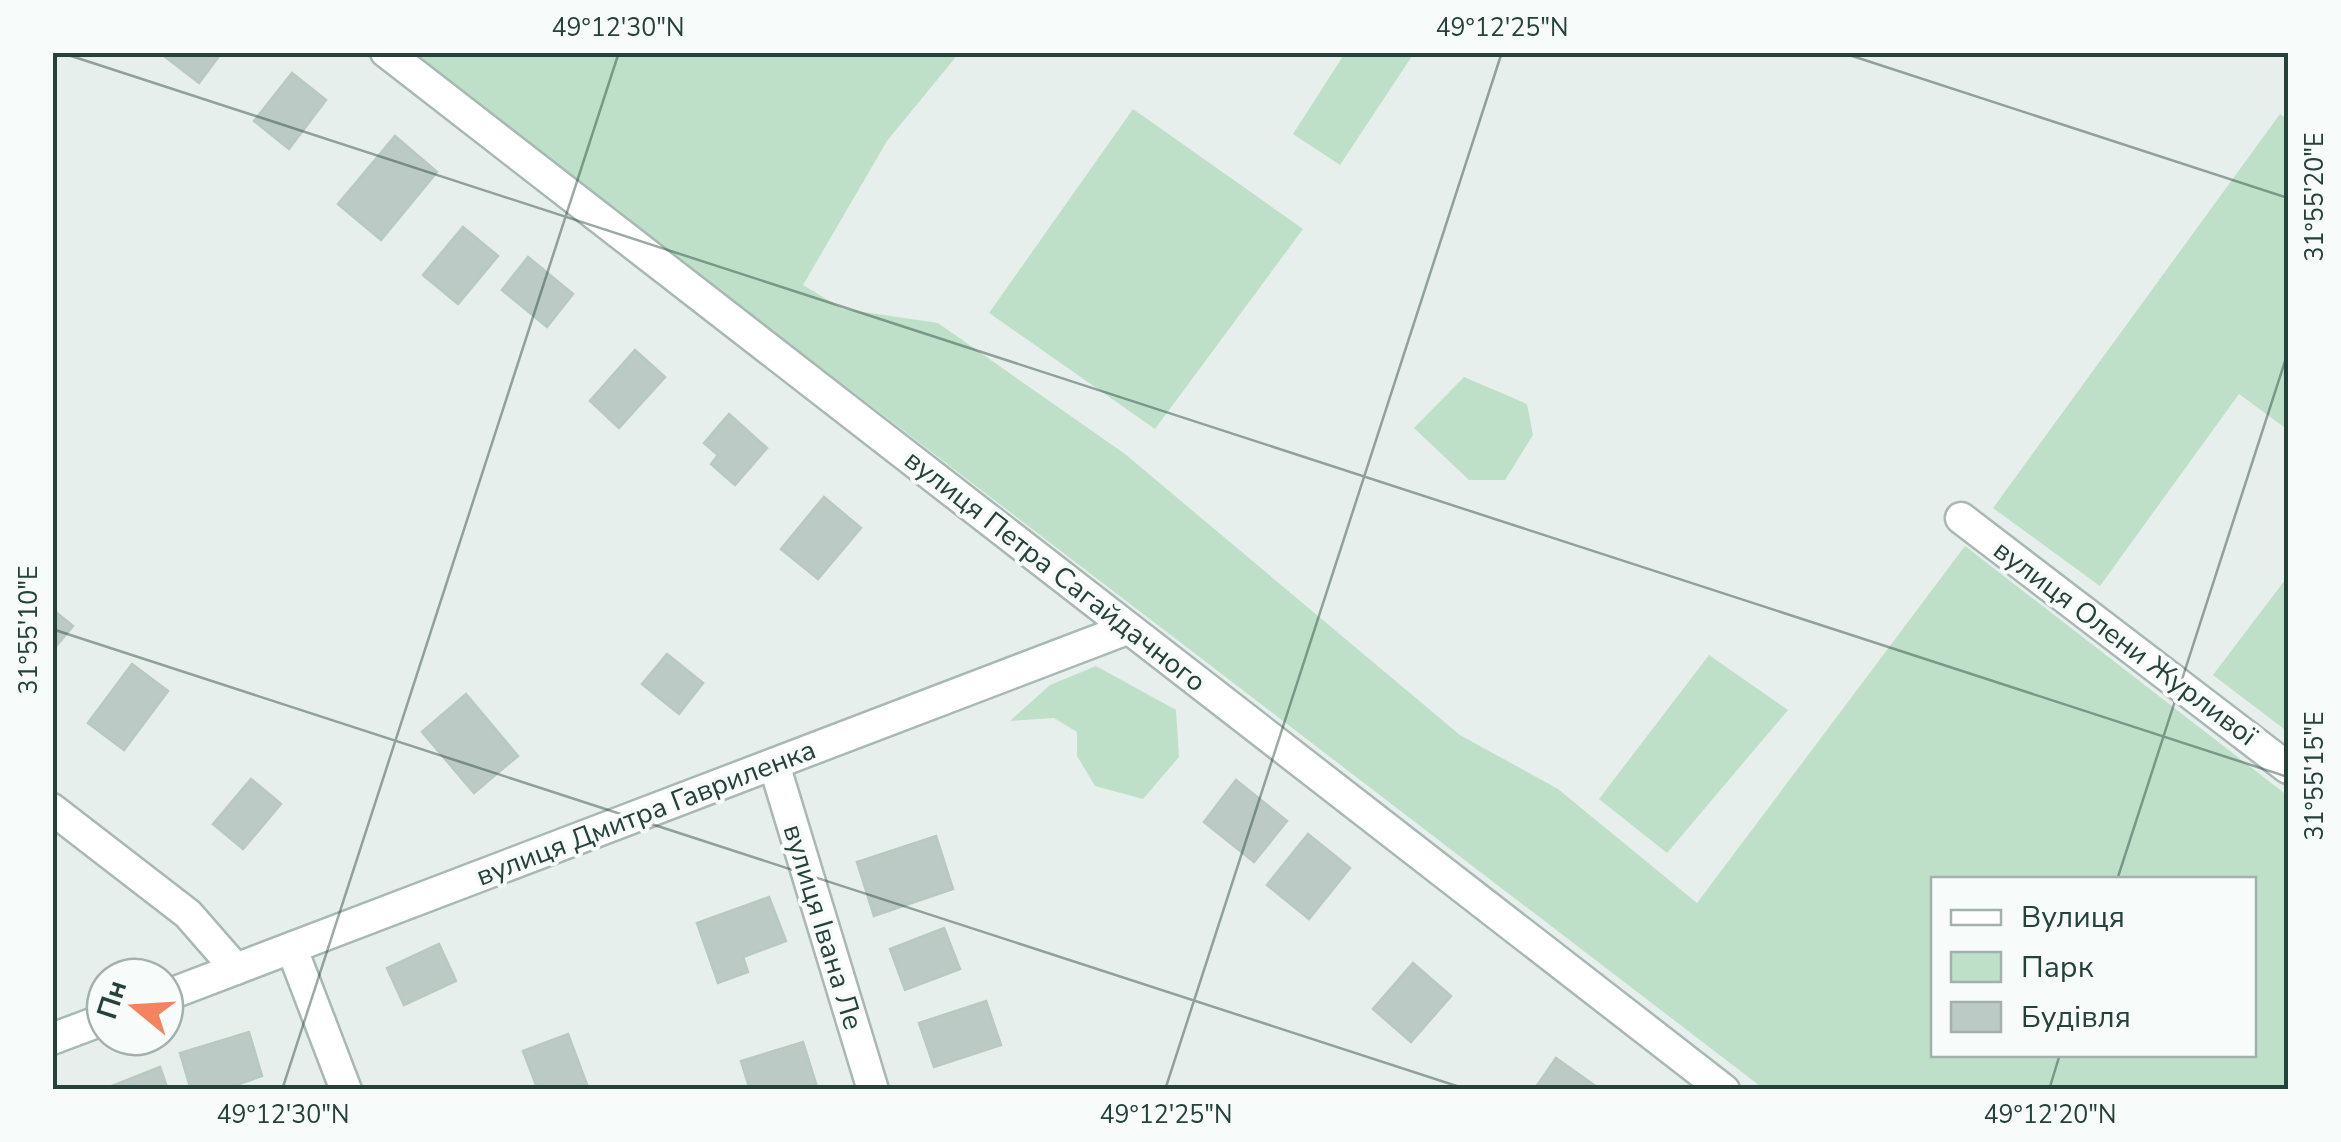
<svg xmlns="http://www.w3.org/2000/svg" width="2341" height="1142" font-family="'Nunito Sans',sans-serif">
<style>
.green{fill:#bfe0c8;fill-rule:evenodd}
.building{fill:#bbcac4;stroke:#b8c9c2;stroke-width:2.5}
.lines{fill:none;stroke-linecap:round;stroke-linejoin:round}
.minor-casing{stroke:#a8b8b2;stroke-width:35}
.minor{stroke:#fff;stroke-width:30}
.ticks{fill:none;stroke:#24423a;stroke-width:2.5;stroke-opacity:0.45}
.labels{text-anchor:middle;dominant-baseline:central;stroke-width:8;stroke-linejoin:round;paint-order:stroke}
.street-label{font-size:28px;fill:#24423a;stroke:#f7fbf9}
.neatline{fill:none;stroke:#24423a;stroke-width:4}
.ticks-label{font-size:25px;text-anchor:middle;fill:#24423a}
</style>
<rect width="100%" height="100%" fill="#e6efeb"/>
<!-- green -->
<g class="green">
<path d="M410,53H959L887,141L803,285L843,309L938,323L1125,454L1460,735L1558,789L1697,903L1965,546L2288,796V1089H1764ZM1934,880H2254V1054H1934Z"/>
<path d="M1345,53H1414L1340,165L1293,134Z"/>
<path d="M1133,109L1303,229L1155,429L989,313Z"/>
<path d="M2280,114L2288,120V430L2239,394L2100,586L1993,508Z"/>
<path d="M1464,377L1527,404L1533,435L1505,480H1469L1414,428Z"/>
<path d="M2288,576V732L2213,675Z"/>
<path d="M1709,655L1788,710L1667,853L1599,799Z"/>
<path d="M1096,666L1176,710L1179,757L1143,799L1095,786L1077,756V732L1054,718L1010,721L1050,685Z"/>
</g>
<!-- building -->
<g class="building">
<path d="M159,52H222L199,83Z"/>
<path d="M292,73L326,100L289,149L254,121Z"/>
<path d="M395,136L437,172L381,240L338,204Z"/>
<path d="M463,227L498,256L458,304L423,275Z"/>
<path d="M528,257L573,294L547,327L502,290Z"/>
<path d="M635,350L665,377L619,428L590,401Z"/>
<path d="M729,414L767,448L735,485L711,464L718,455L704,443Z"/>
<path d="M824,497L861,528L818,579L781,549Z"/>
<path d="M52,609L73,626L52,651Z"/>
<path d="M667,654L703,683L679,714L642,684Z"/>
<path d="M132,664L168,691L124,750L88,723Z"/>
<path d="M466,694L518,756L474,793L422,732Z"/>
<path d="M251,779L281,804L243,849L213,824Z"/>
<path d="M1236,780L1287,821L1254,862L1204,822Z"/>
<path d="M1308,834L1350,868L1309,919L1267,885Z"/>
<path d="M936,836L953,889L874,916L857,862Z"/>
<path d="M769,897L786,941L743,957L748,972L718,983L697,923Z"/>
<path d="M944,928L960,969L905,990L890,949Z"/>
<path d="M439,944L456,981L404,1005L387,968Z"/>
<path d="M1413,963L1451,996L1411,1042L1373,1009Z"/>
<path d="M986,1001L1001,1045L934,1067L919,1023Z"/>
<path d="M249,1032L262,1076L222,1090H191L180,1053Z"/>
<path d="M568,1034L589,1090H538L523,1051Z"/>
<path d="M803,1042L818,1090H750L741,1061Z"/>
<path d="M1556,1058L1601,1090H1534Z"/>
<path d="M160,1067L168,1090H104V1089Z"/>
</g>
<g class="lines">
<defs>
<g id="minor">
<path d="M386,52L1724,1090"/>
<path d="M1961,518L2288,768"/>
<path d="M774,764L873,1090"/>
<path d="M52,809L188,914L236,969"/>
<path d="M292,949L346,1090"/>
<path d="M165,996L1127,629"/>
<path d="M52,1039L105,1019"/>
</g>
</defs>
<!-- minor casing -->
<use href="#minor" class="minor-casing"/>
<!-- minor -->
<use href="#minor" class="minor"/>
</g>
<!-- ticks -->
<path class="ticks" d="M59,52L2288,777M1840,52L2288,198M52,629L1469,1090M2117,880L2288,352M282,1090L619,52M1165,1090L1502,52M2049,1090L2060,1054"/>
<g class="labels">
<!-- street labels -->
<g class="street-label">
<text transform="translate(1055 571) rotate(38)">вулиця Петра Сагайдачного</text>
<text transform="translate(2125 643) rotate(37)">вулиця Олени Журливої</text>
<text transform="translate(646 813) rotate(-21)">вулиця Дмитра Гавриленка</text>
<text transform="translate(823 927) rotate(73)">вулиця Івана Ле</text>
</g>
</g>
<!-- border -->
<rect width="2341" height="1142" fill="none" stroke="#f7fbf9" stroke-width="110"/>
<!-- legend -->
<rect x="1931" y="877" width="325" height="180" fill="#f7fbf9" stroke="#a3b1ad" stroke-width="2.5"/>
<rect x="1951" y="910" width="50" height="15" fill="#ffffff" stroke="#a3b1ad" stroke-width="2.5"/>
<text x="2021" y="927" font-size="30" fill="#24423a">Вулиця</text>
<rect x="1951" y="952" width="50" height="30" fill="#bfe0c8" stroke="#a3b1ad" stroke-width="2.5"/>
<text x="2021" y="977" font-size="30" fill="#24423a">Парк</text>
<rect x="1951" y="1002" width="50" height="30" fill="#bbcac4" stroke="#a3b1ad" stroke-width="2.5"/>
<text x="2021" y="1027" font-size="30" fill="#24423a">Будівля</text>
<!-- north arrow -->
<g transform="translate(135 1007) rotate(288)"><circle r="48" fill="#f7fbf9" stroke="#a3b1ad" stroke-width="2.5"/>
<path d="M0-8L18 38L0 25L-18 38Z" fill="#f4845f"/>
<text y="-15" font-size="28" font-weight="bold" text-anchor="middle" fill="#24423a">Пн</text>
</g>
<rect x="55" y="55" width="2231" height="1032" class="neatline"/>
<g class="ticks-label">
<text x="618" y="36">49°12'30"N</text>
<text x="1502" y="36">49°12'25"N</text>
<text transform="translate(2314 197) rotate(-90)" y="9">31°55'20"E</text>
<text transform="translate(28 630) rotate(-90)" y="9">31°55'10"E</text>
<text transform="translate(2314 776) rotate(-90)" y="9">31°55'15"E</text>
<text x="283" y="1123">49°12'30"N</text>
<text x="1166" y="1123">49°12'25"N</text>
<text x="2050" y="1123">49°12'20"N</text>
</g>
</svg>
